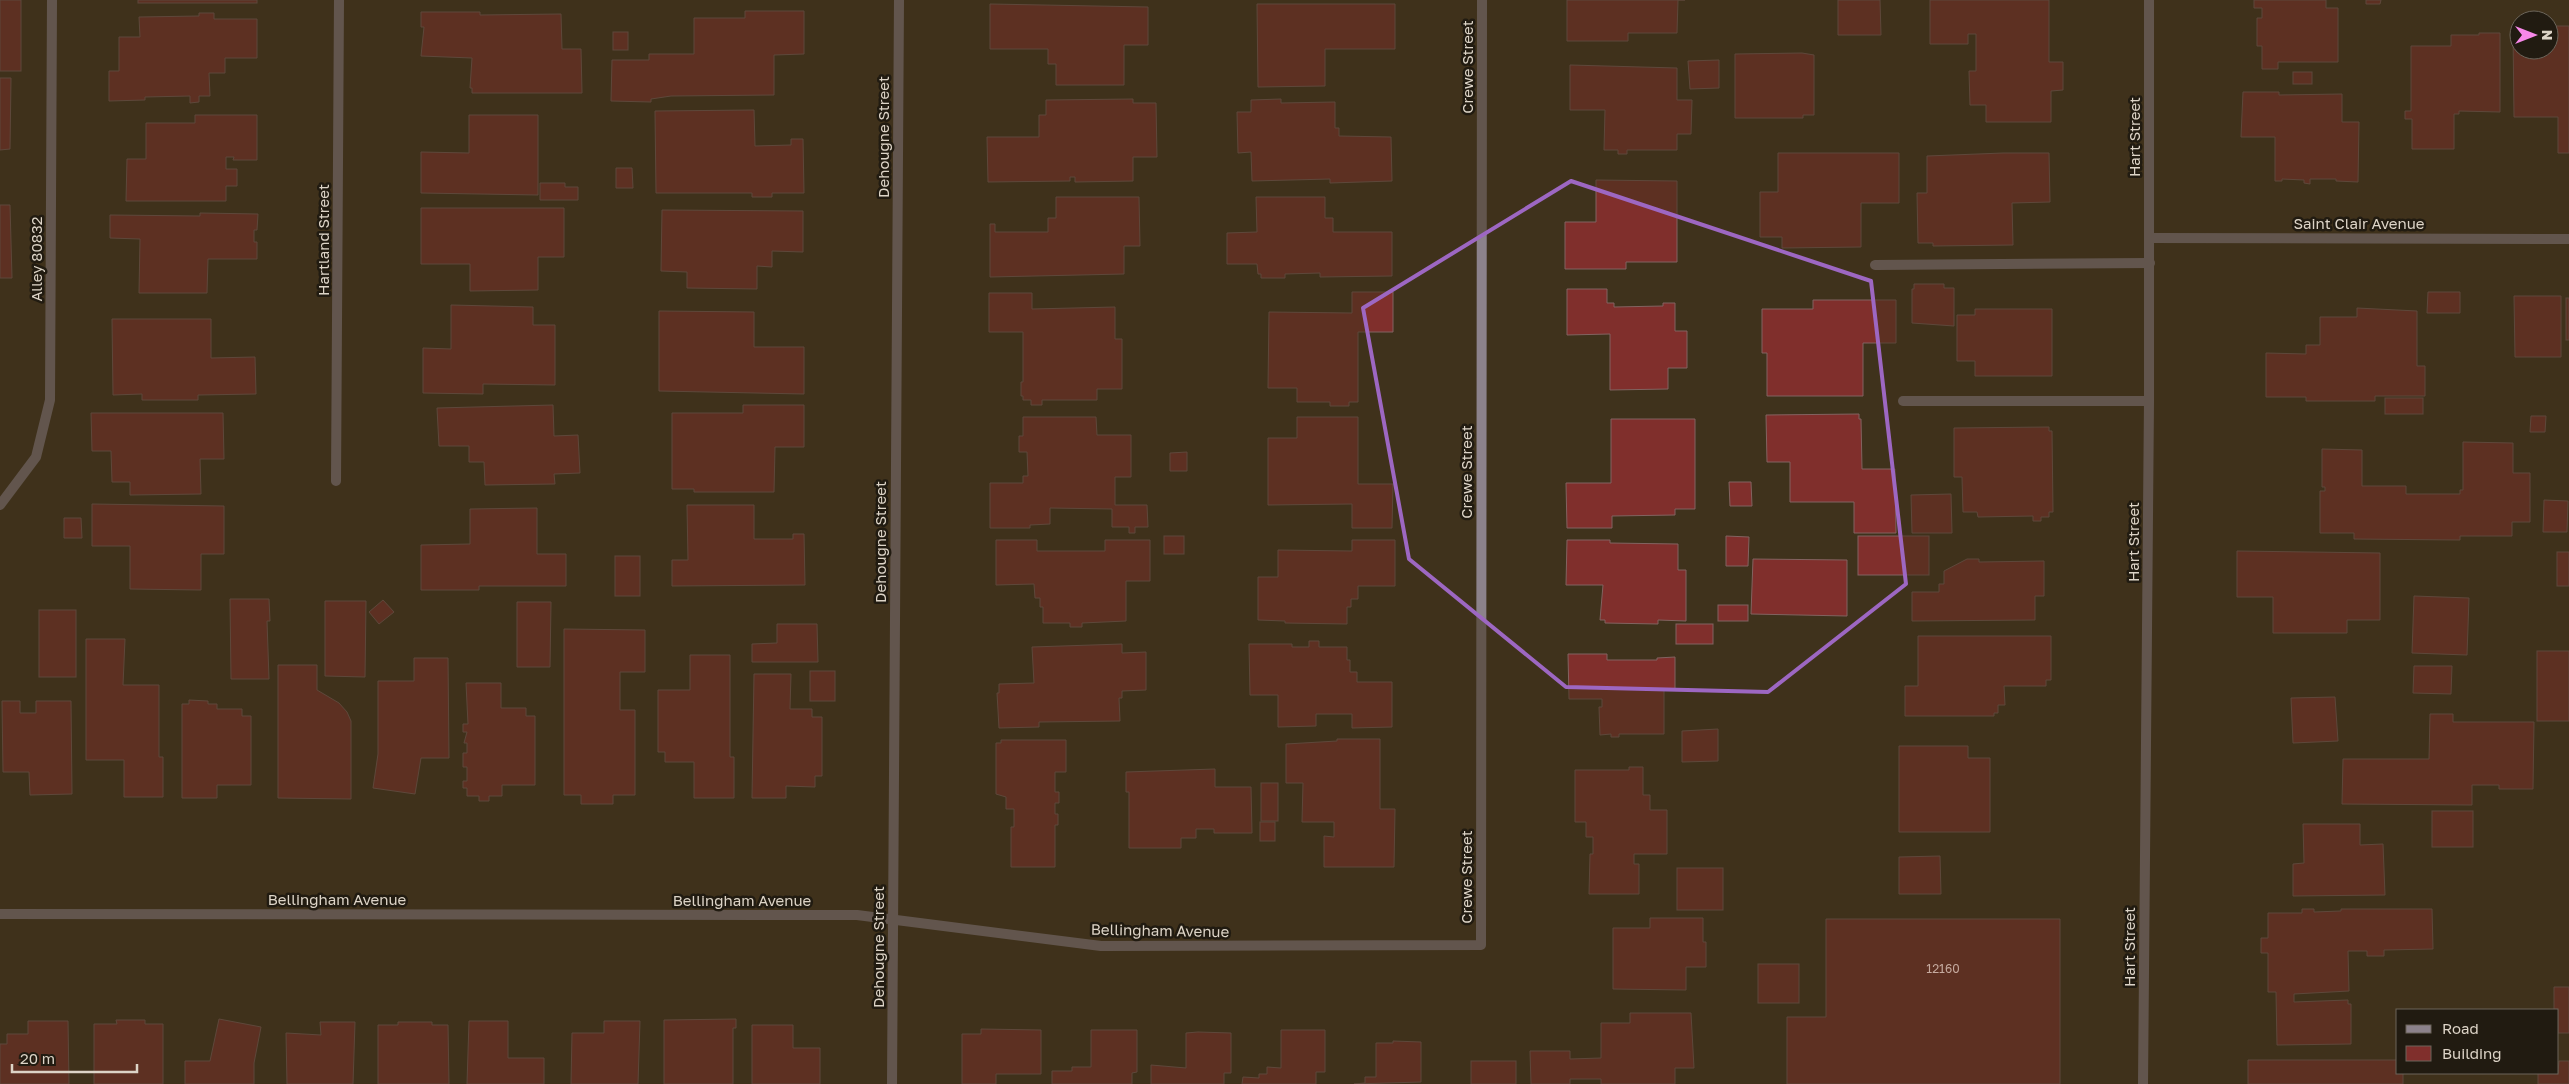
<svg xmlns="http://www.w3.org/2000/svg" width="2569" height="1084" font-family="'Golos Text',sans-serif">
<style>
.building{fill:#802f2c;stroke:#826360}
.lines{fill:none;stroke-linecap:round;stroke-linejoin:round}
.lane{stroke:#8c828b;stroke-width:10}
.street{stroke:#8c828b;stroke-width:10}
.marked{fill:none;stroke:#9d67c2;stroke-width:4;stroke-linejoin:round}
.labels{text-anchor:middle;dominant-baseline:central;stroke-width:5;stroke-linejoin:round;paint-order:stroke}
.number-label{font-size:12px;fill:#c6aba0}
.street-label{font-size:15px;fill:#ddd4c7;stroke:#211b11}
</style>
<rect width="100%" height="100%" fill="#3f321c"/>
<!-- building -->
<g class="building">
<rect x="0" y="0" width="21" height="71"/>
<rect x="138" y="0" width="119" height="3"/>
<path d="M1567,0H1685H1678L1677,33H1628V41H1567Z"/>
<path d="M1838,0H1880L1881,35H1838Z"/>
<path d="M1930,0H2049V62H2063V90L2051,91V122H1986V105H1970L1969,71H1976V34H1968V44H1930Z"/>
<path d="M2254,0H2326V8H2338V62H2278V69H2262V46H2257V18H2262V8H2254Z"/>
<path d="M2366,0H2381L2380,4H2366Z"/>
<path d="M990,4L1148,7V45H1124V85H1056V64H1048V49H990Z"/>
<path d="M1257,4H1395V49H1325V86L1258,87Z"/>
<path d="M745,11H804V54L774,55V95L671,96L651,99V102L611,101L612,60H649V54H694V18H745Z"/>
<path d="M421,12H480V15L561,14L562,49H581L582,93H472V88H470L472,58L421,56L424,27H421Z"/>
<path d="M199,13H214V19H257V58H225V73H209L210,96H199V102L190,103V96L145,97V100L109,101V71H119V37H140L139,17L199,16Z"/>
<path d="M2549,26H2569V153H2558V117H2514L2513,31H2519V50H2549Z"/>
<rect x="613" y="32" width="15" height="18"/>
<path d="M2479,33H2500V112L2459,111V114H2454V149H2412V119H2405V111H2411V46H2451V35H2479Z"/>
<path d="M1802,53L1814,55V115H1803V118H1735V54Z"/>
<path d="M1719,60V88L1690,89L1688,61Z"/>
<path d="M1570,65L1677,68V100H1692L1691,134H1677V150H1627V154H1618V150H1604L1605,110H1570Z"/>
<rect x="2293" y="72" width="19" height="12"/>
<path d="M0,78H11L10,149L0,150Z"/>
<path d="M2243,92H2279V95L2342,94V122H2359L2358,182L2336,181V179H2310V184L2304,183V180L2282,179V181H2275V137H2241Z"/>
<path d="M1133,99V103H1156L1157,157H1133V181L1075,182V177H1070V181L988,182L987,137H1039V115H1046V100Z"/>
<path d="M1281,99V103L1335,102V128H1339V136L1391,137L1392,181L1330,183V179L1252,181L1251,152L1238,153L1237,112H1251V100Z"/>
<path d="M754,110L755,146L791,145V139H803L804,193H772V197H752V193H656L655,111Z"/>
<path d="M195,115H257V160H233L234,157H226V169H237V186H226V201H126L127,159H146V123H195Z"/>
<path d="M469,115H538V195L421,193V152L469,153Z"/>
<path d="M1778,153H1899V203H1861V247L1782,248V237H1760V192H1778Z"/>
<path d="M2003,153H2049L2050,202L2012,203L2013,245L1933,246V243H1918L1917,193H1927V156Z"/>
<path d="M616,168H632L633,188H616Z"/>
<path d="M1596,180L1677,181V262H1626V269H1565V222H1596Z"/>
<path d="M540,183H565V187H578V200H540Z"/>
<path d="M1056,197H1139L1140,246H1124V274L990,277V224H995V232H1048V218H1056Z"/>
<path d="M1256,197H1325V218H1333V232H1392V276L1320,277V273L1285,274V278H1261V274H1258L1257,264H1227V233L1257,232Z"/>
<path d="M0,205H10L12,278H0Z"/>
<path d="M421,208H564V257H538V290L470,291V264H421Z"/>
<path d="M662,210L803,211V252L772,251V267L757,266V289L687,288V272L661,271Z"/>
<path d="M200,213L258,214L257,230H254V242H257V259H208L207,293H139L140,239L110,238V215L200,216Z"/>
<path d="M1914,284H1944V288H1954V326L1912,323V289H1914Z"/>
<path d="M1567,289H1607V303H1614V307L1663,306V303H1675V331H1687V368H1668V389L1610,390V334L1567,335Z"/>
<path d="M1352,292H1393V332H1358V402H1349V406H1330V402H1297V388H1268L1269,312L1352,313Z"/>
<path d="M2428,292H2460V313H2427Z"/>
<path d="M989,293H1032V309L1115,307V339H1122V389H1097V400H1042V405H1031V400H1023V396H1021V382H1023V332H989Z"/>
<path d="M2514,296H2561V357H2515Z"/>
<rect x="2566" y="298" width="3" height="42"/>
<path d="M1813,300H1896V343H1863V396H1767V353H1762V309H1813Z"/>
<path d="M451,305L533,307V325H555V385L483,384V394L423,393V348L451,349Z"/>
<path d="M2357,308L2417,311V366H2425V396H2375V401H2306V397H2266V353L2306,354V345H2320V317H2357Z"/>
<path d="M1975,309H2052V376H1975V361H1957V315H1975Z"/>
<path d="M659,311L754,312V347H804V394L659,391Z"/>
<path d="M112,319H211V358L255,357L256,394L198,395V400H142V394L113,395Z"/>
<rect x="2385" y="398" width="38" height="16"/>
<path d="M553,405L554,436L578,435L580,473L554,474L555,484L485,485L484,462H469V446H439L437,408Z"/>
<path d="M743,405H804V447H775L774,492H694V489H672V413H743Z"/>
<path d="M91,413H223L224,459H200L201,494L130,495V482H112L111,451H92Z"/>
<path d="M1859,414V419H1861L1862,469H1895L1896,533H1854V502H1790V462H1767L1766,415Z"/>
<path d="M2531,416H2546L2545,432H2530Z"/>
<path d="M1023,417H1096L1097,435H1131V477H1115V505H1147L1148,527H1135V533H1129V527H1112V509L1050,508V524L1030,525V528H990V483H1023V476H1028L1027,452H1019V436H1023Z"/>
<path d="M1297,417H1358V484H1393L1392,528H1352V504L1268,505V438H1297Z"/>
<path d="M1611,419H1695V509H1675V515L1612,516V528H1567L1566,483H1611Z"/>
<path d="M2049,427V431H2052L2053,512H2049V517H2041V521H2033V516L1978,517L1977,512H1963L1962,477H1954V428Z"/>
<path d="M2463,442L2513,443V473H2530V522H2512V536H2460V540L2354,539V533H2320V491H2325V487H2322V449L2362,450V486H2406V494H2460V490H2463Z"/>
<path d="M1187,452V471H1170V453Z"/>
<path d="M1729,482H1751L1752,506H1730Z"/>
<path d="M1951,494L1952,533H1912L1911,495Z"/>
<path d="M2544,500L2568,501L2567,532H2543Z"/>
<path d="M92,504L224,506V554H201V590L130,589V546H92Z"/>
<path d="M687,505H754V539H793V534H804L805,585L672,586V560H688Z"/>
<path d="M537,508V554H566V586H479V590H421V545L470,544V509Z"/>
<path d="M64,518H81L82,538H64Z"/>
<rect x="1164" y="536" width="20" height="18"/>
<path d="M1726,536L1749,537L1748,566H1726Z"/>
<rect x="1858" y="536" width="71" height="39"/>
<path d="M996,540H1037V551H1105V540H1150V581H1126V621L1082,623V627H1070V623H1043V607H1040V598H1035L1034,584L996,585Z"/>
<path d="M1352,540H1395V586H1358V599H1351V607H1347V624L1285,623V621L1258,620V577H1278V550L1352,551Z"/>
<path d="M1567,540H1610V543L1678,544V570H1686V621L1658,620V624L1605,623V620H1600L1603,585H1566Z"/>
<path d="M2237,551L2380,553V620H2347V633H2273V597H2237Z"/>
<rect x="2557" y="552" width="12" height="34"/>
<rect x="615" y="556" width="25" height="40"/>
<path d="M1753,559L1847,560V616L1751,614Z"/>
<path d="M1967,559H1979V562L2044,561V596H2035V620L1912,621V592H1939V584H1944V571Z"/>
<path d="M2414,596L2469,598L2467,655L2412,653Z"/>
<path d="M230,599H269L270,621H267L269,679H231Z"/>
<path d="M383,600L394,612L379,624L369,612Z"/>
<path d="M325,601H366L365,677L325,676Z"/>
<path d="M517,602H551L550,667H517Z"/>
<rect x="1718" y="605" width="30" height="16"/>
<rect x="39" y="610" width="37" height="67"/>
<path d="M777,624H817L818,662H752V644L777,643Z"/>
<rect x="1676" y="624" width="37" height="20"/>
<path d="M564,629L645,630V672H620V710H635V795H613V804H581V795H564Z"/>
<path d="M1918,636H2051V680H2046V686H2004L2005,705H1998V713H1994V716H1905V686H1918Z"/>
<path d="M86,639H125L123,685H159V757H163V797H124V760H86Z"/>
<path d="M1309,641H1319V647H1347V660H1350V672H1357V682H1392V727L1352,728V714H1316V726L1278,727V695H1250L1249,644H1292V647H1309Z"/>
<path d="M1122,644V653L1146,652V690L1122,691V698H1119L1120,721L1039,722V727L999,728L997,693H999V684L1034,683L1032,647Z"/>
<rect x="2537" y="651" width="32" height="70"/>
<path d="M1568,654H1607V660H1657V658L1675,657V690H1664V734H1619V737H1611V734L1600,735L1599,707H1602V699H1569Z"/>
<path d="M690,655H730V757H734V798H694V762H665V752H658V690H690Z"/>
<path d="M414,658H448L449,758H421L415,794L373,788L378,754V681H414Z"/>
<path d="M278,665H317V690L339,703L347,712L351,721V799L278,798Z"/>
<path d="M2414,666H2452L2451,694L2413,693Z"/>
<rect x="810" y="671" width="25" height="30"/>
<path d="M754,674H791L790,709H812V717H822V776H815V787L786,786V798H752Z"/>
<path d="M466,683H501V708H526V716H535V785H502V796H489V801H479V796H467V788H463V781H467V767H463V753H467V743H464L467,732H463V724H468Z"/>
<path d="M2335,697L2338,741L2293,743L2291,698Z"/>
<path d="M189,700L208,701V704H217V709H242V716H251V785H217V798H182V704H189Z"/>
<path d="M2,701H20V713H36V701H71L72,794L30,795L29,772H3Z"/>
<path d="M2430,714H2453V722H2534L2533,789H2499V785H2472V805L2342,804L2343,759H2429Z"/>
<path d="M1718,729V761L1682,762V731Z"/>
<path d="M1337,739H1380V809H1395L1394,867H1324V836L1334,837V822H1302L1303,783H1286V744L1337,741Z"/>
<path d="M1001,740H1066V772H1055V792H1059V803H1055V814H1058V825H1055V867H1011V827H1014V809H1006V797L996,794V743H1001Z"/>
<path d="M1899,746H1968V758H1990V832H1899Z"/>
<path d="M1629,767H1643V795H1650V810H1667V854H1634V864H1639V894H1589L1590,854H1593V837H1586V822H1575V770H1629Z"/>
<path d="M1215,769V787H1251L1252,833H1214V829H1196V838H1181V848H1129V792H1126V772Z"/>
<rect x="1261" y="783" width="17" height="38"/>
<rect x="2432" y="811" width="41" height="36"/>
<rect x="1260" y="822" width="15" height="19"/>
<path d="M2303,824H2360V845L2383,844L2385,895L2293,896V864L2304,863Z"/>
<path d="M1940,856L1941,894H1899V857Z"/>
<rect x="1677" y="868" width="46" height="42"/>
<path d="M2302,909H2314V912L2341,911V909H2432L2433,949L2384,950V956H2367V951H2348L2349,991L2294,994V1002L2348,1000V1004H2351V1044L2277,1045L2276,992H2268V953H2261V938H2268V913H2302Z"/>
<path d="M1650,918H1703V942H1706V967H1686V990L1613,989V928H1650Z"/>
<path d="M1826,919H2060V1084H1787V1017H1826Z"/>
<rect x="1758" y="964" width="41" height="39"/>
<path d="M2554,987H2569V1033H2558V1010H2554Z"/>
<path d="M1630,1013H1691L1694,1068H1675V1084H1601V1079H1570V1084H1531L1530,1051H1570V1059L1601,1058V1023H1630Z"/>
<path d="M219,1019L261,1027L254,1063V1084H185V1061H210Z"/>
<path d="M736,1019V1028H733V1084H664V1020Z"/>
<path d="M116,1020H145V1024H163V1084H94V1024H117Z"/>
<path d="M28,1021H68L69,1084H0V1044H7V1034H28Z"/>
<path d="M469,1021H508V1058H544V1084H467Z"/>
<path d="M604,1021H640L638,1084H571L572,1033H604Z"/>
<path d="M320,1022H355L353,1084H287L286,1033L321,1035Z"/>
<path d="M398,1022H432V1025H448L449,1084H378V1025H398Z"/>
<path d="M752,1025H793V1048H820V1084H752Z"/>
<path d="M981,1029L1041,1030V1074H996V1084H962V1034H981Z"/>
<path d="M1091,1030H1137V1072L1132,1073V1084H1052V1071H1072V1067H1091Z"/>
<path d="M1281,1030H1325V1072H1316V1084H1242L1243,1077L1259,1078V1074H1267V1067L1281,1068Z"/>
<path d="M1198,1032L1231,1033V1073H1224V1084H1151V1065L1186,1068V1033Z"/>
<path d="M1393,1041L1421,1042V1082L1354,1084L1365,1083V1077H1376V1043H1393Z"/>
<path d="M2248,1060H2398V1073H2403V1084H2248Z"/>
<rect x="1471" y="1061" width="45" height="23"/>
<path d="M2559,1061H2569V1084H2538V1073H2558Z"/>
</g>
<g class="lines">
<!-- lane -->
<g class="lane">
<path d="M1875,265L2150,263"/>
<path d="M1903,401H2149"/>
<path d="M0,505L36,457L50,400L52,0"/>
</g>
<!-- street -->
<g class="street">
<path d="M2150,238L2569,239"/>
<path d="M336,481L339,0"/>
<path d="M0,914L857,915L1101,946L1481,945L1482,0"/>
<path d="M892,1084L899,0"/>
<path d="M2143,1084L2149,401V0"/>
</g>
</g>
<!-- marked area -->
<path d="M0 0H2569V1084H0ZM1571,181L1871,281L1906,584L1768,692L1566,687L1409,559L1363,308Z" fill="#3f321c" fill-opacity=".55" fill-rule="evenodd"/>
<path class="marked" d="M1571,181L1871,281L1906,584L1768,692L1566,687L1409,559L1363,308Z"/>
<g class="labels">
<!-- number labels -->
<g class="number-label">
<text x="1943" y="968">12160</text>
</g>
<!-- street labels -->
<g class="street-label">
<text transform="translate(1467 67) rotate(-90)">Crewe Street</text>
<text transform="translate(883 137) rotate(-90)">Dehougne Street</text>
<text transform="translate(2134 137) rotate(-90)">Hart Street</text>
<text x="2359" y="223">Saint Clair Avenue</text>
<text transform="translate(323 240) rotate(-90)">Hartland Street</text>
<text transform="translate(36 259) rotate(-90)">Alley 80832</text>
<text transform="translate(1466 472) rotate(-90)">Crewe Street</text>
<text transform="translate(880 542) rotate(-90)">Dehougne Street</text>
<text transform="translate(2133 542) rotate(-90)">Hart Street</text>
<text transform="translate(1466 877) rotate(-90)">Crewe Street</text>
<text x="337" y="899">Bellingham Avenue</text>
<text x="742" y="900">Bellingham Avenue</text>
<text transform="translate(1160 930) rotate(1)">Bellingham Avenue</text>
<text transform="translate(878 947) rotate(-90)">Dehougne Street</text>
<text transform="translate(2129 947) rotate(-90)">Hart Street</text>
</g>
</g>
<!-- legend -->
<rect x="2396" y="1009" width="162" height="65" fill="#211b11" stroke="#6c655a"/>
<rect x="2406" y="1025" width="25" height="8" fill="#8c828b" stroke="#6c655a"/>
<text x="2442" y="1034" font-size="15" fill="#ddd4c7">Road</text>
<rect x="2406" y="1046" width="25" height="15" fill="#802f2c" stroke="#6c655a"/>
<text x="2442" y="1059" font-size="15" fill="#ddd4c7">Building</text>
<!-- north arrow -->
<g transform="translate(2534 35) rotate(90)"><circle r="24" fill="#211b11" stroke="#6c655a"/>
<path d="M0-4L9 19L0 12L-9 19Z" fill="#f888ea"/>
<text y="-8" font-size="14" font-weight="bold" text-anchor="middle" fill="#ddd4c7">N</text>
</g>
<!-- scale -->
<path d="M12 1064v8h125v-8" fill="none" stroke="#ddd4c7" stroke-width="2.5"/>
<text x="20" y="1064" font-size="15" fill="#ddd4c7" stroke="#211b11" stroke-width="4" paint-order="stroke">20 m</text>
</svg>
